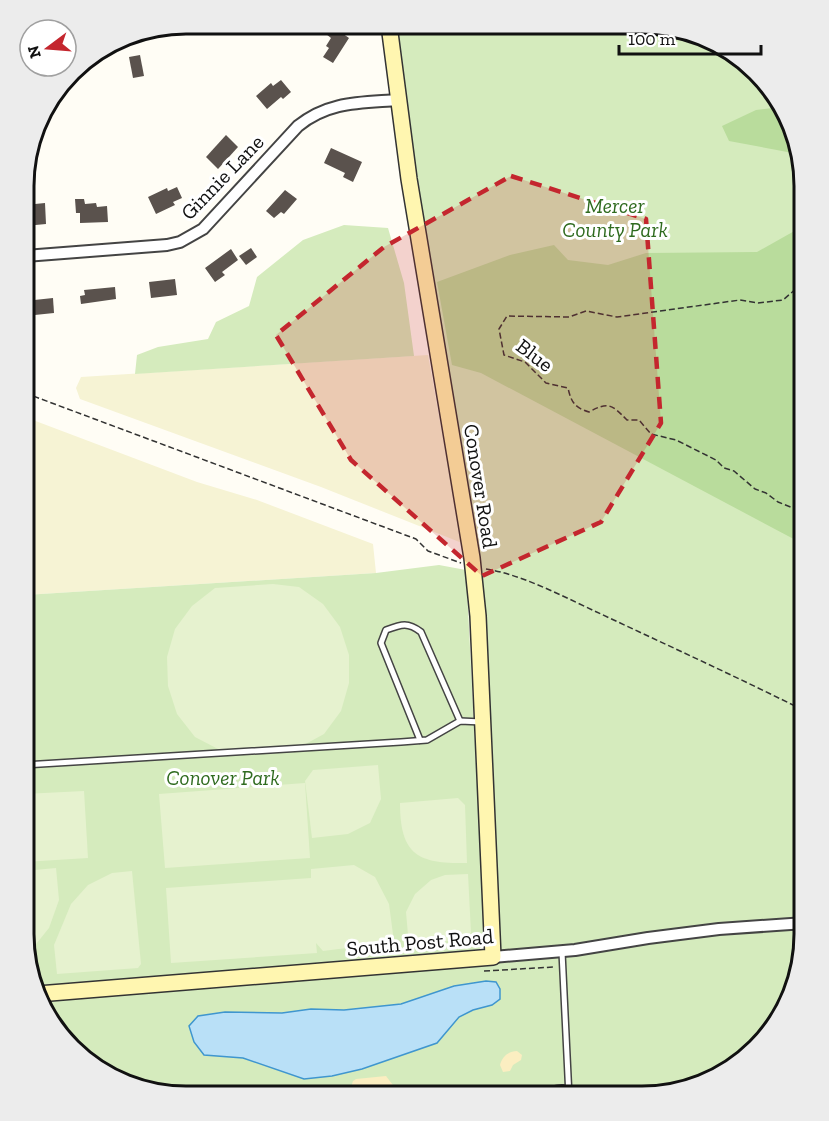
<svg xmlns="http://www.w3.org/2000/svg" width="829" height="1121" font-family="'Zilla Slab',serif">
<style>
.farmland{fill:#f6f3d4}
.green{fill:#d5ebbd}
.forest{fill:#b9dc9c}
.sand{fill:#fbeec1}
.pitch{fill:#e6f2cf}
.water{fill:#b9e0f7;stroke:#3f96cf;stroke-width:1.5}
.building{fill:#5a524d}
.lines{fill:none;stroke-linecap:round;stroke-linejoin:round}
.lane-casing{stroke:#444;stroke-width:8}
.street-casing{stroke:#444;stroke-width:14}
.secondary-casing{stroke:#333;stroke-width:18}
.path{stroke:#333;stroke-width:1.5;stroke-dasharray:6 3;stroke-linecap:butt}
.lane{stroke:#fff;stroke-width:5}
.street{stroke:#fff;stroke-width:10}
.secondary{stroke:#fff6b0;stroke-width:15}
.marked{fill:#c4262e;fill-opacity:0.2;stroke:#c4262e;stroke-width:4.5;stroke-dasharray:12 8;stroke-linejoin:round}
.labels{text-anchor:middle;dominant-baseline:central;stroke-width:6;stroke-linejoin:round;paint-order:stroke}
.street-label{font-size:21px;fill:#111;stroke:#fff}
.park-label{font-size:21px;font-style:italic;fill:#2f6b1f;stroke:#fff}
.rim{fill:none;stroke:#111;stroke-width:3}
</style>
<rect width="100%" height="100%" fill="#fffdf5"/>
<!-- farmland -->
<g class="farmland">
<path d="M428,355L462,543L321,487L80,399L76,388L81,377Z"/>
<path d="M25,417L197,482L257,500L373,544L376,573L25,595Z"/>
</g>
<!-- green -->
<g class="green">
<path d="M395,25H664L733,52L788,114L805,186V945L778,1024L715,1080L643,1097L166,1096L96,1069L41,1007L39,1000L498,964L478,566L402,90Z"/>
<path d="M344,225L388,228L404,283L414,356L135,374L137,355L158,347L208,339L216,322L249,306L257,277L303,240Z"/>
<path d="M439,565L466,570L485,938L481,948L473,953L37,988L24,935L25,595L376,573Z"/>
</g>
<!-- forest -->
<g class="forest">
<path d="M782,107L788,114L798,154L729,141L722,126L756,110Z"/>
<path d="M805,225V545L481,373L452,365L437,282L510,255L554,245L568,260L608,265L646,253L757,252Z"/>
</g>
<!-- sand -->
<g class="sand">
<path d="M517,1051L522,1055L521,1060L513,1065L510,1071L503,1072L500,1065C502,1057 508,1051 517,1051Z"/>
<path d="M386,1076L396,1089L395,1096H379L377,1092L358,1093L351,1087L353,1081L356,1079Z"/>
</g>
<!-- pitch -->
<g class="pitch">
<path d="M273,584L299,587L323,604L340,627L349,655V683L341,711L324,734L302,746L244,750L218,749L195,737L177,714L168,686L167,657L175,629L192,606L215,588Z"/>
<path d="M378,765L381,799L370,823L348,834L312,838L305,781L313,770Z"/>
<path d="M305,783L310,858L165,868L159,794Z"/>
<path d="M84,791L88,858L24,862V794Z"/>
<path d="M458,798L465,805L467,863C418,864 400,855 400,803Z"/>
<path d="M354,865L375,877L389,904L394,942L323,951L316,943L317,953L171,963L166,888L311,878V869Z"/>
<path d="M56,868L59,900L49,928L28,954L24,935V871Z"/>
<path d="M132,871L141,964L138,968L57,974L54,945L71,904L88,885L112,873Z"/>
<path d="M468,874L471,933L464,939L409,946L406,912L415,894L431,880L445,875Z"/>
</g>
<!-- water -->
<path class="water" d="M486,981L496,982L500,989V999L492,1005L473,1010L459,1017L437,1043L362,1069L332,1076L304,1079L243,1058L204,1055L194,1042L189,1026L198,1016L225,1012L282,1013L311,1009L344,1010L401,1004L454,986Z"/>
<!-- building -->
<g class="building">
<path d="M332,26L349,38L333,63L323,57L329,48L326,46L331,38L326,34Z"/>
<path d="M140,55L144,76L133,78L129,57Z"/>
<path d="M281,80L291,92L283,99L281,97L267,109L256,96L271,83L273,86Z"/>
<path d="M226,135L238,147L218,169L206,157Z"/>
<path d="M331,148L362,162L353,182L343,177L345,173L324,163Z"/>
<path d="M177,187L182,198L173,202L175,205L156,214L148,197L167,188L168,191Z"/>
<path d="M285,190L297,199L284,214L281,212L274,218L266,211Z"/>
<path d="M75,199H84L85,204L96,203L97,207L107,206L108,222L80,223V213H76Z"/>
<path d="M45,203L46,224L25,226V211L35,210V204Z"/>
<path d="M251,248L257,257L246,265L239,256Z"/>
<path d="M231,249L238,260L222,272L225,275L215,282L205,268Z"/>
<path d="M175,279L177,295L151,298L149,282Z"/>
<path d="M115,287L116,299L81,304L80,296L85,295L84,290Z"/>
<path d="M53,298L54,313L25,316V301Z"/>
</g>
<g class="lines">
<defs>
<g id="lane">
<path d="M420,740L381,643L386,630C402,624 408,622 421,632L460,721"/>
<path d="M24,765L401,742L427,740L460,721L482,722"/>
<path d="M562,952L569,1097"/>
<path d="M526,1097C547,1091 568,1080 585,1097"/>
</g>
<g id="street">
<path d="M25,256L167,245L180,242L203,229L298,126C329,101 360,103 398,100"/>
<path d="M493,957L575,950L648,938L719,929L805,923"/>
</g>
<path id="secondary" d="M38,994L493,957L478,616L472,558L409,179L389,25"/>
</defs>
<!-- lane casing -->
<use href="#lane" class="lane-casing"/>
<!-- street casing -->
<use href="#street" class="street-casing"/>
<!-- secondary casing -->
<use href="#secondary" class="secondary-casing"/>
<!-- path -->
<g class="path">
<path d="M25,393L416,539L428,551L461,563"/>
<path d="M805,517L798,510L778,502L766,493L755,489L734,471L724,468L716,460L676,440L651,434L639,420H627C612,405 609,401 589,412C575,408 571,402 568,388L546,383L525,362L504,355L499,329L507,316L569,317L586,311L617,317L740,300L758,303L783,300L805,281"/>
<path d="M486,569C524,575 566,598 601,614C669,646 737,677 805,711"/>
<path d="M484,971L554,967"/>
</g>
<!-- lane -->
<use href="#lane" class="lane"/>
<!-- street -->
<use href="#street" class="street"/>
<!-- secondary -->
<use href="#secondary" class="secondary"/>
</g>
<!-- marked area -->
<path class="marked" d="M511,176L646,219L661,423L601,522L482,576L351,460L276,335L384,247Z"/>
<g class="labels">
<!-- street labels -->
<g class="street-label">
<text transform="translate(222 177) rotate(-46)">Ginnie Lane</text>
<text transform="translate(535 355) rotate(37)">Blue</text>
<text transform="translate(481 486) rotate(81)">Conover Road</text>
<text transform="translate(420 942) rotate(-5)">South Post Road</text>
</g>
<!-- park labels -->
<g class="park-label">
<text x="615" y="205">Mercer<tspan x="615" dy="24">County Park</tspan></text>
<text x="223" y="777">Conover Park</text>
</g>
</g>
<!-- crop -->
<path d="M0 0H829V1121H0ZM186 34H642A152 152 0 0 1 794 186V934A152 152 0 0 1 642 1086H186A152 152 0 0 1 34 934V186A152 152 0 0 1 186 34Z" fill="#ececec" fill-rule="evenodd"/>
<path class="rim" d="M186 34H642A152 152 0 0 1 794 186V934A152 152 0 0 1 642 1086H186A152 152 0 0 1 34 934V186A152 152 0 0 1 186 34Z"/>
<!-- north arrow -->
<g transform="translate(48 48) rotate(254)"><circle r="28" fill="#ffffff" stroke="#a0a0a0" stroke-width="1.5"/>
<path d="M0-4.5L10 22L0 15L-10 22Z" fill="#c4262e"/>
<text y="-9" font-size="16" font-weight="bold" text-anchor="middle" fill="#111111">N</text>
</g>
<!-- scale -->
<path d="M619 45v9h142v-9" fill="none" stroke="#111111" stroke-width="3"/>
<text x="628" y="45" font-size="18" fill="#111111" stroke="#ffffff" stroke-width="4.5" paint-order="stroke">100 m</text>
</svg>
